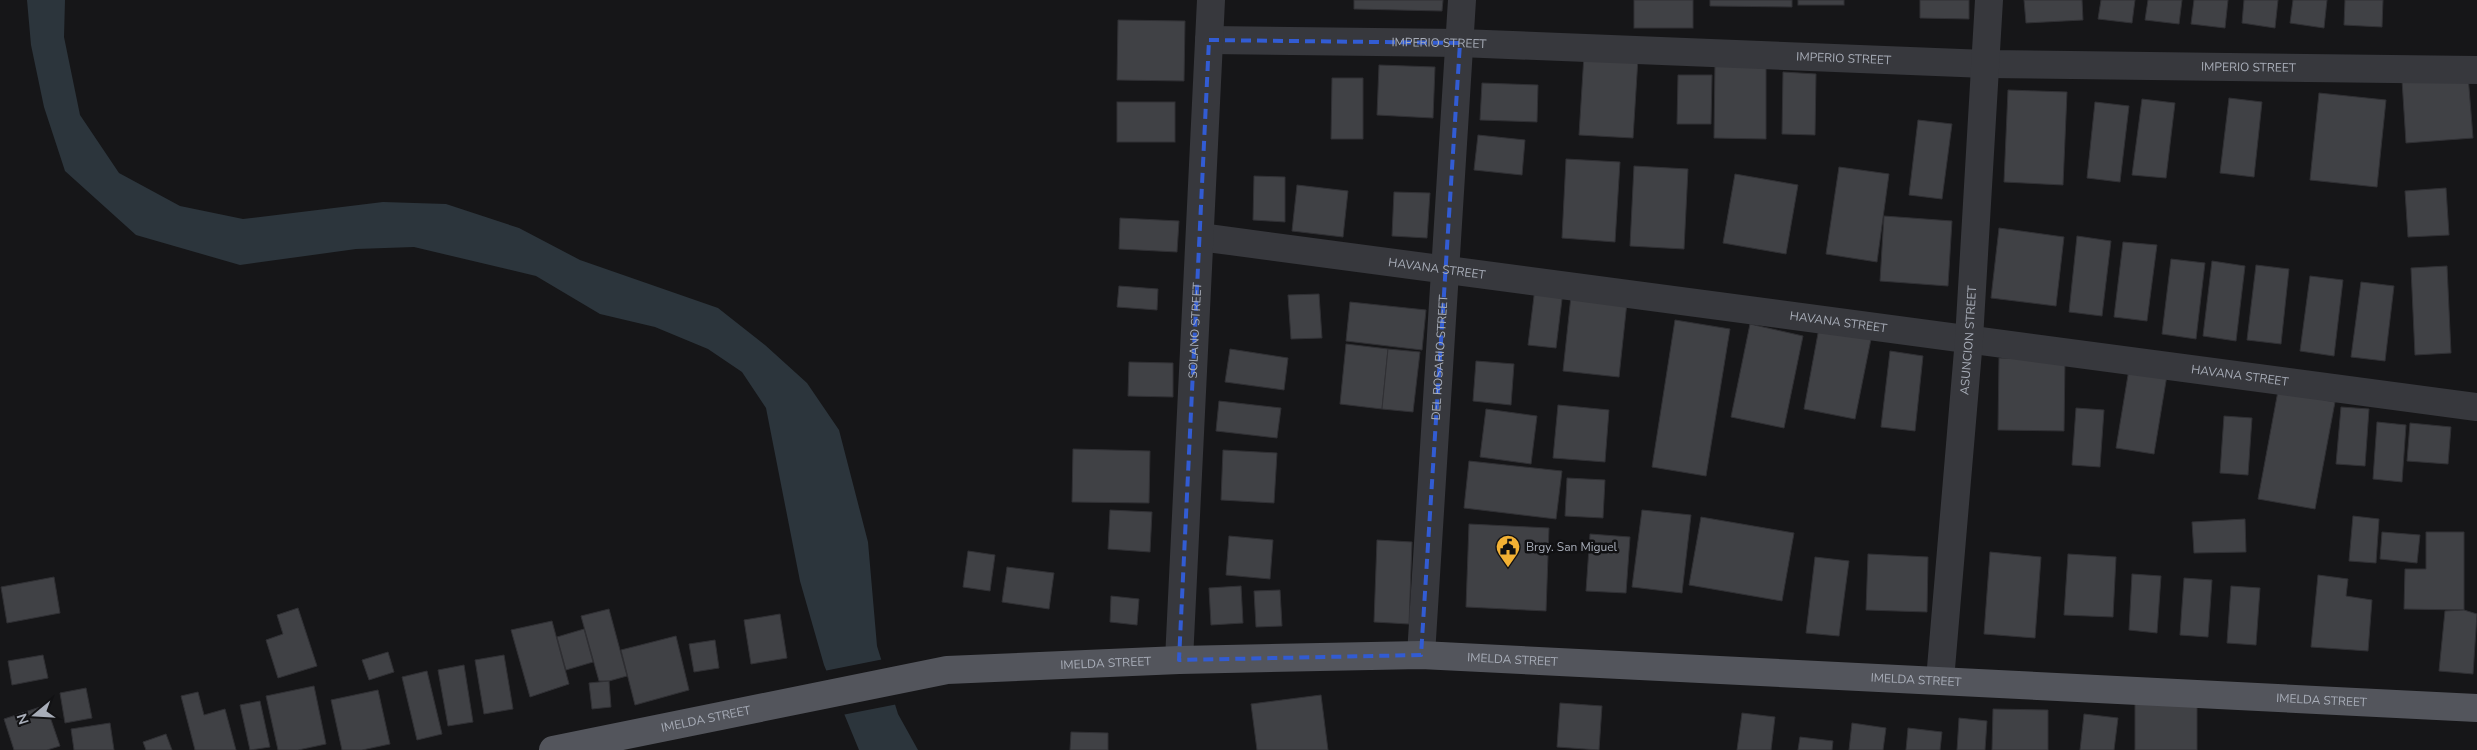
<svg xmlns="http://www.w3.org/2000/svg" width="2477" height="750" font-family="'Nunito Sans',sans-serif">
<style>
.water{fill:#2c353c}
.pier{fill:#161618}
.building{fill:#404145;stroke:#303034}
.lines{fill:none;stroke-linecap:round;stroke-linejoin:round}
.street{stroke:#37383d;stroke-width:28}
.primary{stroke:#53555c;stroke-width:28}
.marked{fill:none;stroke:#325cd3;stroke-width:4;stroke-dasharray:10 6;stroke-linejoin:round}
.labels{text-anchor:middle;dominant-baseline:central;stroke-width:5;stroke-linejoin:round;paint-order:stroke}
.street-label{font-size:12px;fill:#a8adb8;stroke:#111113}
.poi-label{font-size:12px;fill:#a8adb8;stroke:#111113;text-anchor:start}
</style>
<rect width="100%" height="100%" fill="#161618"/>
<!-- water -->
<path class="water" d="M27,0H65L64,37L80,115L119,173L180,206L243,219L383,202L446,204L519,228L580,260L718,308L765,345L807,383L839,430L868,542L877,646L898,714L918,750H859L824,665L800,581L766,408L742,372L708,349L655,327L600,314L536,276L414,247L356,249L240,265L136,235L65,171L44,107L31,45Z"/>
<!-- pier -->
<path class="pier" d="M884,659L898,704L842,715L824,671Z"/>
<!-- building -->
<g class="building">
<path d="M1354,0H1443L1442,11L1354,9Z"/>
<rect x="1634" y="0" width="59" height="28"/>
<path d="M1710,0H1792V7L1710,6Z"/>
<rect x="1798" y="0" width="46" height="5"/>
<path d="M1920,0H1969V19L1920,18Z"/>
<path d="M2024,0H2082L2083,20L2026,23Z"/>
<path d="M2101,0H2135L2132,23L2098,19Z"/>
<path d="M2148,0H2182L2179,24L2145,20Z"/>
<path d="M2194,0H2228L2225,28L2191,24Z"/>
<path d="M2244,0H2278L2275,28L2242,23Z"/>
<path d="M2293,0H2327L2324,28L2290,23Z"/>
<path d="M2345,0H2383L2382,27L2344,25Z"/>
<path d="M1118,20L1185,21L1184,81L1117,80Z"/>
<path d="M1584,55L1638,58L1633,138L1579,135Z"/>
<path d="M1715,62H1766V139L1714,138Z"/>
<path d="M1379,65L1435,67L1433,118L1377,115Z"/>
<path d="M1783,72L1816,74L1815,135L1782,134Z"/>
<path d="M1678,75H1712L1711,124H1677Z"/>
<path d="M2468,75L2473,138L2406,143L2402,80Z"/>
<path d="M1332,78H1363V139H1331Z"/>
<path d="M1482,83L1538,85L1537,122L1480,120Z"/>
<path d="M2008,90L2067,92L2063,185L2004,182Z"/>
<path d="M2319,93L2386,100L2377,187L2310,180Z"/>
<path d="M2229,98L2262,102L2254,177L2220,173Z"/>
<path d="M2142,99L2175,103L2166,178L2132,175Z"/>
<rect x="1117" y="102" width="58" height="40"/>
<path d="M2095,102L2129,106L2120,182L2087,178Z"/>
<path d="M1918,120L1952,124L1942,199L1909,195Z"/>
<path d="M1478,135L1525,140L1522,175L1474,170Z"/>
<path d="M1566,159L1620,162L1615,242L1562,238Z"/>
<path d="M1634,166L1688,169L1684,249L1630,246Z"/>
<path d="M1839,167L1889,174L1877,262L1826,254Z"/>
<path d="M1735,174L1798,185L1786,254L1723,243Z"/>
<path d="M1254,176L1285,177V222L1253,220Z"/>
<path d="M1297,185L1348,191L1343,237L1292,231Z"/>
<path d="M2446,188L2449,235L2408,237L2405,191Z"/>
<path d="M1394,192L1430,193L1427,238L1392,236Z"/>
<path d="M1884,216L1952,221L1948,286L1880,281Z"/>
<path d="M1120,218L1179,221L1177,252L1119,249Z"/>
<path d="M1999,228L2064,237L2056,306L1991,298Z"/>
<path d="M2077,236L2111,241L2102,316L2069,312Z"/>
<path d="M2123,242L2157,245L2147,321L2114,317Z"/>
<path d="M2171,259L2205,263L2196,339L2162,334Z"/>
<path d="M2212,261L2245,266L2236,341L2203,336Z"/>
<path d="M2256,265L2289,269L2281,344L2247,340Z"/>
<path d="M2447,266L2451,353L2415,355L2411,268Z"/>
<path d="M2310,276L2343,280L2334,356L2300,351Z"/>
<path d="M2361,282L2394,286L2385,361L2351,357Z"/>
<path d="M1119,286L1158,289L1157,310L1117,307Z"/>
<path d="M1535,288L1563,291L1556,348L1528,345Z"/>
<path d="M1319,294L1322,338L1291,339L1288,295Z"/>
<path d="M1571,296L1627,302L1619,377L1563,371Z"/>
<path d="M1350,302L1426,310L1422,350L1346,341Z"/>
<path d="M1675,320L1730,329L1706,476L1652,467Z"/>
<path d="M1750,324L1803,336L1784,428L1731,417Z"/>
<path d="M1819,328L1871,339L1855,419L1804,409Z"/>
<path d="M1346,344L1388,349L1382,409L1340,404Z"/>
<path d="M1230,349L1288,358L1284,390L1225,382Z"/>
<path d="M1388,349L1420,352L1413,412L1382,409Z"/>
<path d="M1890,351L1923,356L1915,431L1881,427Z"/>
<path d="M1999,358L2065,359L2064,431L1998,430Z"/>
<path d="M1476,361L1514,364L1511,405L1473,401Z"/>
<path d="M1129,362L1173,363V397L1128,396Z"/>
<path d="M2129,369L2167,375L2154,454L2116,448Z"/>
<path d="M2278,391L2335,402L2315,509L2258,499Z"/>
<path d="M1219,401L1281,408L1277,438L1216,431Z"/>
<path d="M1558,405L1609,410L1605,462L1553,458Z"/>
<path d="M2341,407L2369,409L2365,466L2336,464Z"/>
<path d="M2076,408L2104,410L2100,467L2072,465Z"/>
<path d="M1486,409L1537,416L1531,464L1480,457Z"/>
<path d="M2224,416L2252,418L2248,475L2220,473Z"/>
<path d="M2377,422L2406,425L2402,482L2373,479Z"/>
<path d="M2410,423L2451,427L2448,464L2407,461Z"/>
<path d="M1073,449L1150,451L1149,503L1072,502Z"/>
<path d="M1223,450L1277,453L1274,503L1221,500Z"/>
<path d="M1469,461L1562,471L1556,519L1464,508Z"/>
<path d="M1567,478L1605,480L1603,518L1565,516Z"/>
<path d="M1110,510L1152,512L1150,552L1108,549Z"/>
<path d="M1642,510L1691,515L1682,593L1632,587Z"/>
<path d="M2353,516L2379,519L2376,563L2349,561Z"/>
<path d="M1701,517L1794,533L1782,601L1689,585Z"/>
<path d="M2245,519L2246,552L2194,553L2192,522Z"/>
<path d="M1469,524L1549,528L1546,611L1466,607Z"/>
<path d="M2382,532L2420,535L2417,563L2380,559Z"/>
<path d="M2426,532H2464V610L2404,609L2405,569H2426Z"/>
<path d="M1590,534L1630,537L1626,593L1586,591Z"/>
<path d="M1229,536L1273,540L1270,579L1226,575Z"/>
<path d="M1377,540L1412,542L1409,624L1374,622Z"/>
<path d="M968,551L995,555L990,591L963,587Z"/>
<path d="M1990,552L2041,557L2035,638L1984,634Z"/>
<path d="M1868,554L1928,557L1927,612L1866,610Z"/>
<path d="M2068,554L2116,557L2113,617L2064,615Z"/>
<path d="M1815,557L1849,561L1839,636L1806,633Z"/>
<path d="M1007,567L1054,573L1049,609L1002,602Z"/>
<path d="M2132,574L2161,576L2157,633L2129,630Z"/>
<path d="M2318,575L2348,579L2346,596L2372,600L2368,651L2311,647Z"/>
<path d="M54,577L60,613L7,623L1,587Z"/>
<path d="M2184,578L2212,580L2208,637L2180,635Z"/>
<path d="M1241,586L1243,623L1211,625L1209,588Z"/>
<path d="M2231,586L2260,588L2256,645L2227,643Z"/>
<path d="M1280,590L1282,626L1256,627L1254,591Z"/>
<path d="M1111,596L1139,599L1137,625L1110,622Z"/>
<path d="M298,608L317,666L278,678L266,640L283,634L277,615Z"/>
<path d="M609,609L627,676L609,681H599L581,616Z"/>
<path d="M2464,610L2477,614L2473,674L2439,671L2445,611Z"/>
<path d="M780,614L787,658L751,664L744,620Z"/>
<path d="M552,621L569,684L530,697L511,630Z"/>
<path d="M584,629L593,662L566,670L557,637Z"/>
<path d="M676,636L689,690L635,705L621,650Z"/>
<path d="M715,640L719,668L694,672L689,644Z"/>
<path d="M388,652L394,672L369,680L362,660Z"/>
<path d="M43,655L48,678L12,685L8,661Z"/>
<path d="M504,655L513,709L484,714L475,660Z"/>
<path d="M464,665L473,722L448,726L438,670Z"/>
<path d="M427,671L442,734L417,740L402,677Z"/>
<path d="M609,681L611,707L592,709L589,683Z"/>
<path d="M314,686L326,744L298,750H278L266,696Z"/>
<path d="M86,688L92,718L65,723L60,693Z"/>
<path d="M378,690L390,744L362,750H342L331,700Z"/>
<path d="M198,692L204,715L225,709L236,750H195L181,696Z"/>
<path d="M1321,695L1328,750H1257L1251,704Z"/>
<path d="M260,701L270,747L250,750L240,705Z"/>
<path d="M2135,702L2197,703V750H2135Z"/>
<path d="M1560,703L1602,706L1599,750L1557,747Z"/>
<path d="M46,705L60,746L47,750H14L4,719Z"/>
<path d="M1993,709L2048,710V750H1992Z"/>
<path d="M1742,713L1775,717L1771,750H1737Z"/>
<path d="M2084,714L2118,718L2114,750H2080Z"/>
<path d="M1959,718L1987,721L1985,750H1957Z"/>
<path d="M110,723L114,750H74L71,729Z"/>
<path d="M1852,723L1886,728L1883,750H1849Z"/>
<path d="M1908,728L1942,732L1940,750H1906Z"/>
<path d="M1071,732L1108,733V750H1070Z"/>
<path d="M166,734L172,750H146L143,742Z"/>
<path d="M1800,737L1833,741L1832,750H1798Z"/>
</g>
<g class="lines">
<!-- street -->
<g class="street">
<path id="s1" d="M1209,40L1460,43L1986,64L2477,70"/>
<path id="s2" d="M1200,237L2477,407"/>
<path id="s3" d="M1421,655L1462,0"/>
<path id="s4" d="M1179,660L1211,0"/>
<path id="s5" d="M1940,680L1969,339L1989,0"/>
</g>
<!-- primary -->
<path class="primary" id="s6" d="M553,750L947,670L1179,660L1421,655L2477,708"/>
</g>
<!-- marked area -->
<path class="marked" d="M1209,40L1460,43L1421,655L1179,660Z"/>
<!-- icons -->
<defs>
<symbol id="civic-pin" viewBox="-11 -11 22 30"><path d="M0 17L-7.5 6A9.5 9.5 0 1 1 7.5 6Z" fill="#f2b134" stroke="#111113"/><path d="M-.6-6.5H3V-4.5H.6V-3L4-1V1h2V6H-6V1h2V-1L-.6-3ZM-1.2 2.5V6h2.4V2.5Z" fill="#111"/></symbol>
</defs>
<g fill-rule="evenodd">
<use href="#civic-pin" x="1494" y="533" width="28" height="38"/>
</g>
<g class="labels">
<!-- street labels -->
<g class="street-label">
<text stroke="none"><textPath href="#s1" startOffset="230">IMPERIO STREET</textPath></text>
<text stroke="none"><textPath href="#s1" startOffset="635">IMPERIO STREET</textPath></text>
<text stroke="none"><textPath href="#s1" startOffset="1040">IMPERIO STREET</textPath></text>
<text stroke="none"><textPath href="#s2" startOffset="239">HAVANA STREET</textPath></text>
<text stroke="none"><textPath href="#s2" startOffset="644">HAVANA STREET</textPath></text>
<text stroke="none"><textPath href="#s4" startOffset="330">SOLANO STREET</textPath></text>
<text stroke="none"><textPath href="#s5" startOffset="341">ASUNCION STREET</textPath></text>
<text stroke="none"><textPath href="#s3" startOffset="298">DEL ROSARIO STREET</textPath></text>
<text stroke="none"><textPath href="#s2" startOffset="1049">HAVANA STREET</textPath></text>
<text stroke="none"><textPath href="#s6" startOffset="968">IMELDA STREET</textPath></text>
<text stroke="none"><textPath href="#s6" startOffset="561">IMELDA STREET</textPath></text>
<text stroke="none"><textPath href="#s6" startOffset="1372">IMELDA STREET</textPath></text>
<text stroke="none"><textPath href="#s6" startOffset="1778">IMELDA STREET</textPath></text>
<text stroke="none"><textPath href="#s6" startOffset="156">IMELDA STREET</textPath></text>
</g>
<!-- poi labels -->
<g class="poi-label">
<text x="1526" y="547">Brgy. San Miguel</text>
</g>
</g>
<!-- north arrow -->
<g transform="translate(35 715) rotate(252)" stroke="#111113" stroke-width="4" paint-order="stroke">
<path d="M0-4L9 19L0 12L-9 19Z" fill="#a8adb8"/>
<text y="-8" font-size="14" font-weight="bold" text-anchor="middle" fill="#a8adb8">N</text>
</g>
</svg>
